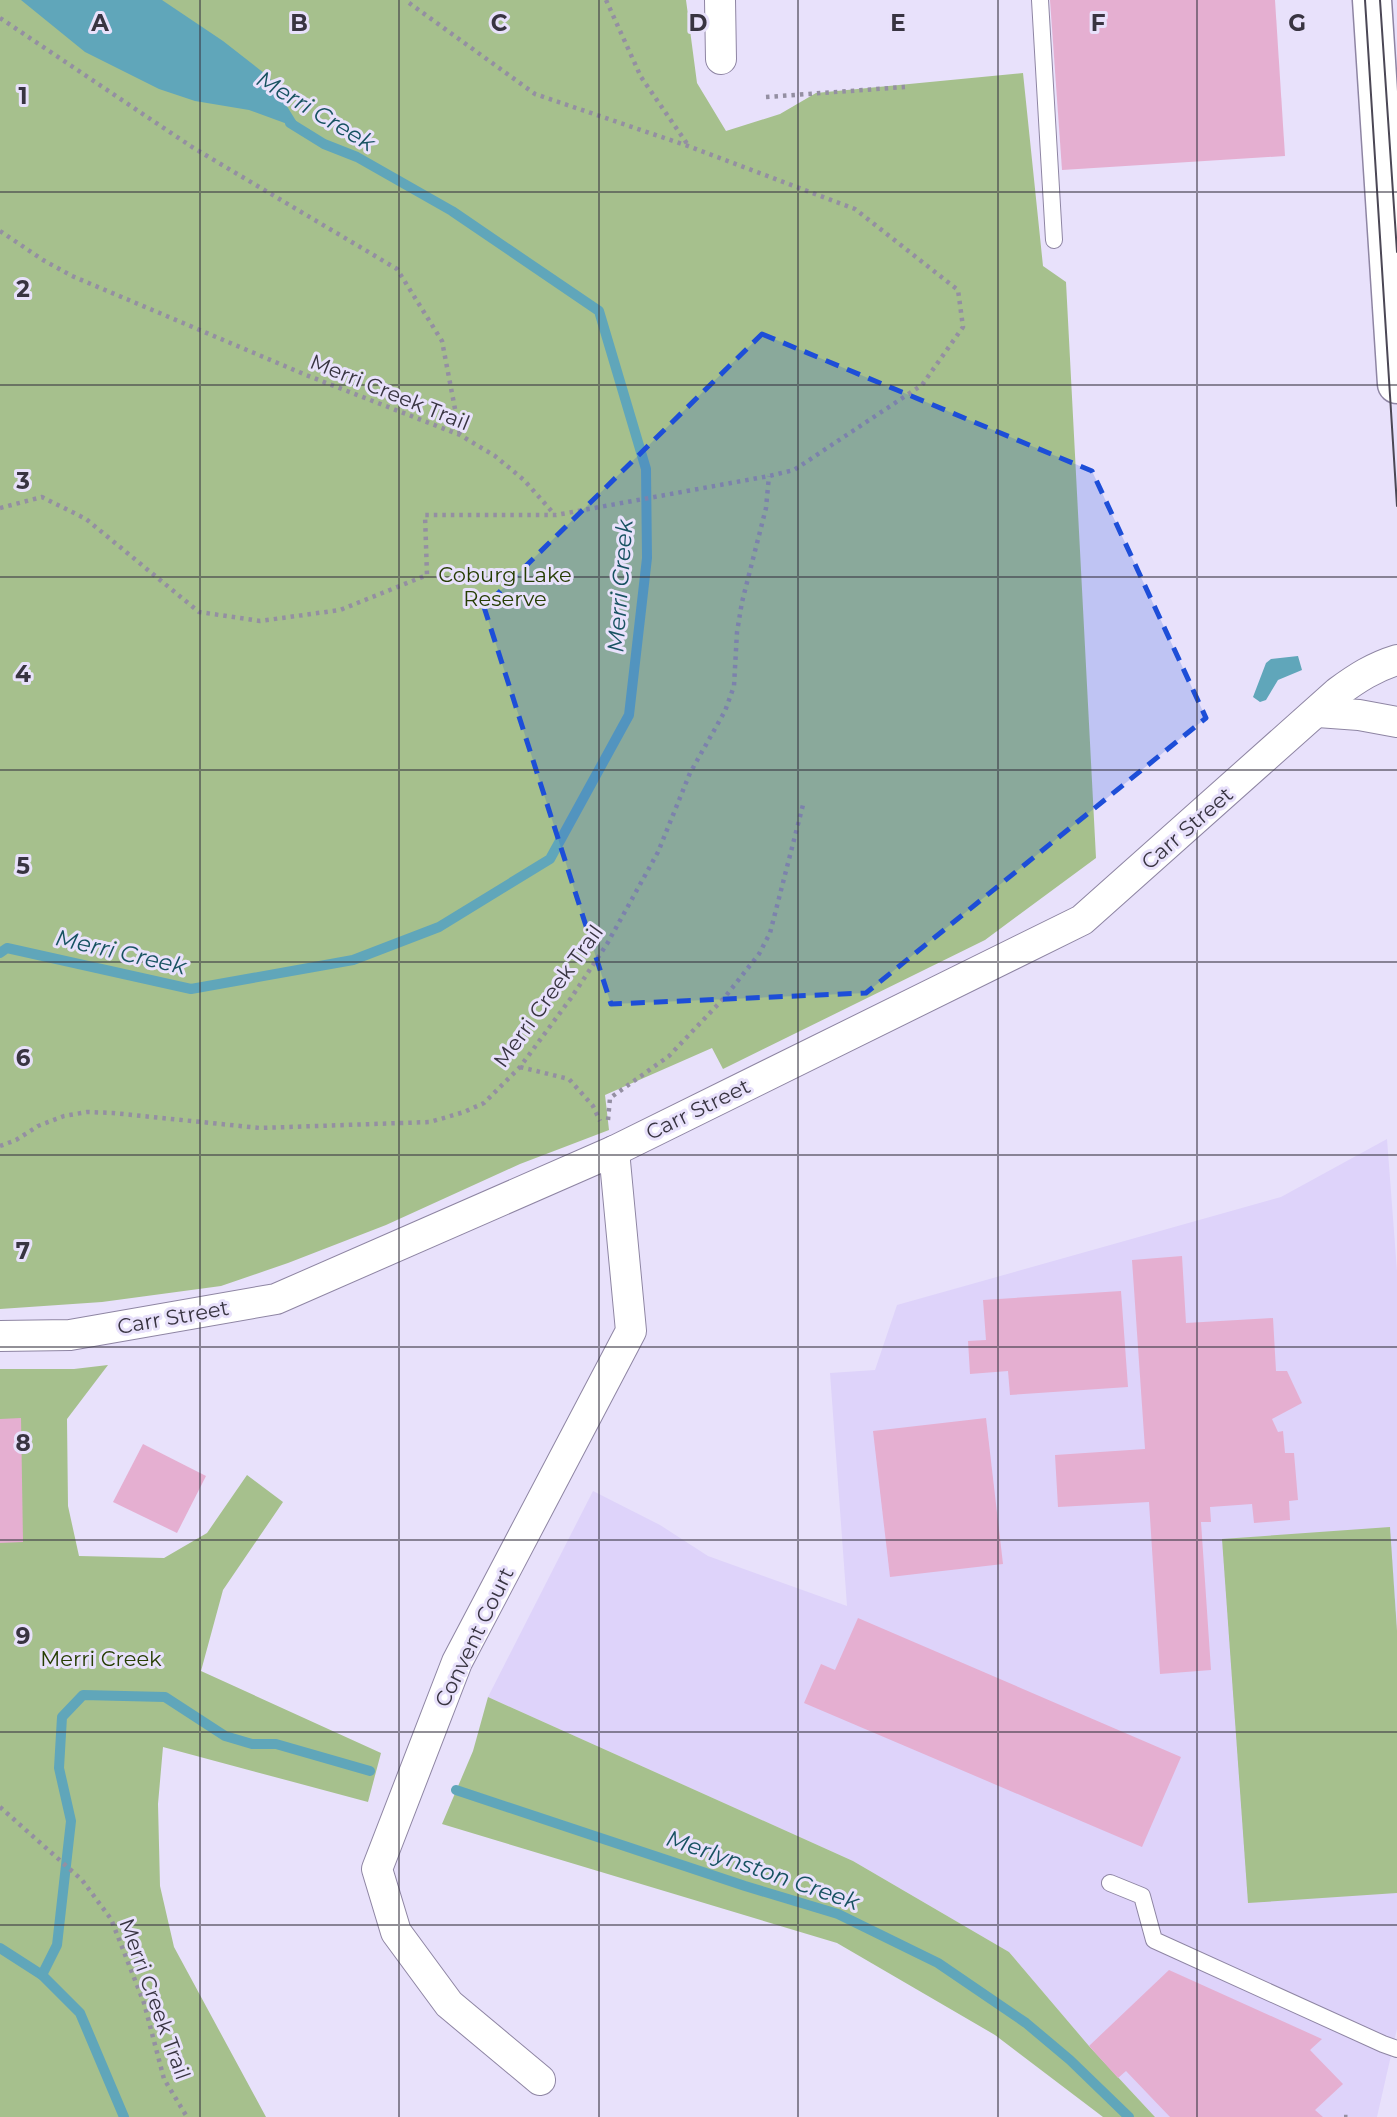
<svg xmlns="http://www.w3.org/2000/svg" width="1397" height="2117" font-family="Montserrat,sans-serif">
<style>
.built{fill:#ded3fa}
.green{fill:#a6c08d}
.water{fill:#60a6ba}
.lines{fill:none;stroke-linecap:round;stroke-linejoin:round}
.stream{stroke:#60a6ba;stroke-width:10}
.building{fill:#e5afd1}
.service-casing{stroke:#8e85a3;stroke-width:18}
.minor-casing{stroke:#8e85a3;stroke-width:32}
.trunk-casing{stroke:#8e85a3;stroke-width:41}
.path{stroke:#948fa2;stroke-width:4.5;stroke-dasharray:3.5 5;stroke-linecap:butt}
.service{stroke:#fff;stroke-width:16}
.minor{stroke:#fff;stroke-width:30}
.trunk{stroke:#fff;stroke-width:38}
.tram{stroke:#4b4755;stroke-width:2}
.marked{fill:#1d4ed8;fill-opacity:0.2;stroke:#1d4ed8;stroke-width:5;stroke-dasharray:14 9;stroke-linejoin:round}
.grid{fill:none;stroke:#383441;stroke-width:2;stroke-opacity:0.55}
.labels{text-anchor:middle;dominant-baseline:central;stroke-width:6;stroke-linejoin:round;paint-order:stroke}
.street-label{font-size:21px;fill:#383441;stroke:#e8e1fb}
.park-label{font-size:21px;fill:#263d03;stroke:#e8e1fb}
.water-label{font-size:23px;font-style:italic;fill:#175261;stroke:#e8e1fb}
.grid-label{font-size:23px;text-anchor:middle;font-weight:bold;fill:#383441;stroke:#e8e1fb;stroke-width:6;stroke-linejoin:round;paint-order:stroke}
</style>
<rect width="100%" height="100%" fill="#e8e1fb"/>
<!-- built -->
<path class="built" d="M1387,1139L1397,1271V2029L1377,2117H1155L1089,2046L1009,1952L853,1861L488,1697L593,1491L660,1525L708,1556L847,1606L830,1373L875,1370L897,1305L1281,1197Z"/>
<!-- green -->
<g class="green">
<path d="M0,0H686L697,83L726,131L780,114L816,93L1023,73L1043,266L1066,282L1096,858L985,940L723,1069L712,1048L605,1095L609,1130L520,1164L386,1225L288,1263L221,1286L102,1302L0,1309Z"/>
<path d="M108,1365L67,1419L68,1506L79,1556L164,1558L207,1533L247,1475L283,1502L223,1590L201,1671L381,1753L368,1802L163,1747L158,1804L160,1886L174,1947L266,2117H0V1369H74Z"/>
<path d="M1390,1527L1397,1631V1893L1248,1903L1222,1539Z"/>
<path d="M488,1697L853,1861L1009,1952L1089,2046L1155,2117H1103L995,2035L837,1943L442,1824L473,1751Z"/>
</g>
<!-- water -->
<g class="water">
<path d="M21,0H162L223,41L269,77L301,129L249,110L195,101L159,89L85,52Z"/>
<path d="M1298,656L1302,670L1278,680L1266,700L1260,702L1253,697L1266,663L1271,659Z"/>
</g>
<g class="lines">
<!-- stream -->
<g class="stream">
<path d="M0,953L7,948L191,989L353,960L439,927L550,859L629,715L647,558L646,469L599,311L452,211L357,157L324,144L290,123"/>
<path d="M456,1790L745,1886L838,1914L938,1963L1026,2023L1070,2060L1129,2117"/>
<path d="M0,1948L42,1975L80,2013L124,2117"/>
<path d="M42,1975L57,1945L71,1821L59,1768L62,1717L83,1695L165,1697L225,1736L252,1744H276L370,1771"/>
</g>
</g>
<!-- building -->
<g class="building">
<path d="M1050,0H1275L1285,156L1062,170Z"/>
<path d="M1182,1256L1186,1323L1273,1318L1276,1371H1287L1302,1403L1272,1419L1278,1432L1283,1431L1285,1453H1294L1298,1500L1289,1501L1290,1520L1254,1523L1252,1504L1210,1507L1211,1522H1201L1211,1670L1160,1674L1149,1502L1058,1507L1055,1455L1145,1449L1132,1260Z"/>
<path d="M1121,1291L1128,1387L1010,1395L1008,1371L970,1374L968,1341L986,1340L983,1300Z"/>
<path d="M21,1418L23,1542L0,1543V1419Z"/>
<path d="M986,1418L1003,1564L890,1577L873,1431Z"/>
<path d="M143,1444L206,1476L177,1533L113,1502Z"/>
<path d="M858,1618L1181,1757L1142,1847L804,1703L821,1664L835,1670Z"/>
<path d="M1169,1970L1322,2039L1310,2050L1343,2084L1315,2110L1323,2117H1170L1126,2071L1118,2078L1089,2046Z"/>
</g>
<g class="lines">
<defs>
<g id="service">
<path d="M1040,0L1054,240"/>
<path d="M1110,1883L1142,1896L1154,1940L1383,2044L1397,2049"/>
</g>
<g id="minor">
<path d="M720,0L721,59"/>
<path d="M1318,712L1359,715L1397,722"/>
<path d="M0,1336L70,1335L276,1299L614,1151L1082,920L1338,692C1357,678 1374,667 1397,660"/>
<path d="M540,2080L449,2004L396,1932L377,1869L457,1662L631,1331L614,1151"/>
</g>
<path id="trunk" d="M1372,0L1397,384"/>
</defs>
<!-- service casing -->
<use href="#service" class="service-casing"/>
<!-- minor casing -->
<use href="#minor" class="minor-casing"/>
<!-- trunk casing -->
<use href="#trunk" class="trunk-casing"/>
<!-- path -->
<g class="path">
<path d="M606,0L641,77L688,145"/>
<path d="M0,18L192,147L397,269L442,341L460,435"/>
<path d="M766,97L905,87"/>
<path d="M0,231L43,260L72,276L306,375L460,435L495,456L524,480L555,515"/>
<path d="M0,508L42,497L86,519L199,612L260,621L340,610L427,575L425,515H556L769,476L794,470L922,385L963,327L958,290L855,209L688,146L535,94L405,0"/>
<path d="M520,1067L569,1079L593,1106L600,1121"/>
<path d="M608,1120L610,1098L669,1056L725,997L759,954L770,933L804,801"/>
<path d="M0,1146L16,1140L38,1126L64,1116L87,1112L113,1113L260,1128L430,1122L464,1112L484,1103L520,1067L571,998L607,944L658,852L690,773L725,711L734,686L737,632L742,602L766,508L769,476"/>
<path d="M0,1807L82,1880L111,1919L144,2003L164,2079L187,2117"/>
<path d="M1344,2117H1348"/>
</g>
<!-- service -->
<use href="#service" class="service"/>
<!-- minor -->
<use href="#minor" class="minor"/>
<!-- trunk -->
<use href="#trunk" class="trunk"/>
<!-- tram -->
<g class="tram">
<path d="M1365,0L1397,506"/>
<path d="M1380,0L1397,252"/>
</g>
</g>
<!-- marked area -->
<path class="marked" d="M762,334L1092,471L1206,718L866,993L611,1004L484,607Z"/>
<!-- grid -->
<path class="grid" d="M200,0V2117M399,0V2117M599,0V2117M798,0V2117M998,0V2117M1197,0V2117M0,192H1397M0,385H1397M0,577H1397M0,770H1397M0,962H1397M0,1155H1397M0,1347H1397M0,1540H1397M0,1732H1397M0,1925H1397"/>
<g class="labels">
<!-- street labels -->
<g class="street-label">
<text transform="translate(390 392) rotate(22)">Merri Creek Trail</text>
<text transform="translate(1187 828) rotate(-41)">Carr Street</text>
<text transform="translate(548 996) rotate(-54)">Merri Creek Trail</text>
<text transform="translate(698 1109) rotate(-26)">Carr Street</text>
<text transform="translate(173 1317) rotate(-10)">Carr Street</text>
<text transform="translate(474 1637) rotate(-64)">Convent Court</text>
<text transform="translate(155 1999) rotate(70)">Merri Creek Trail</text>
</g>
<!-- park labels -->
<g class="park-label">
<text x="505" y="574">Coburg Lake<tspan x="505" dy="24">Reserve</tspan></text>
<text x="101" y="1658">Merri Creek</text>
</g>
<!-- water labels -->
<g class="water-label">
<text transform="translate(316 111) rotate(31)">Merri Creek</text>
<text transform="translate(620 586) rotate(-86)">Merri Creek</text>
<text transform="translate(121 952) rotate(13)">Merri Creek</text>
<text transform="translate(763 1870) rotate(19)">Merlynston Creek</text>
</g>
</g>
<g class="grid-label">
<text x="100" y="31">A</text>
<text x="299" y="31">B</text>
<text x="499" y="31">C</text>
<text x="698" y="31">D</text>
<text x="898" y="31">E</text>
<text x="1098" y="31">F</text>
<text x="1297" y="31">G</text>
<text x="23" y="104">1</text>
<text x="23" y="297">2</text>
<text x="23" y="489">3</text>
<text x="23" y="682">4</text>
<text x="23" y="874">5</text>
<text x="23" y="1066">6</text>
<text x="23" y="1259">7</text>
<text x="23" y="1451">8</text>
<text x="23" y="1644">9</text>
</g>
</svg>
